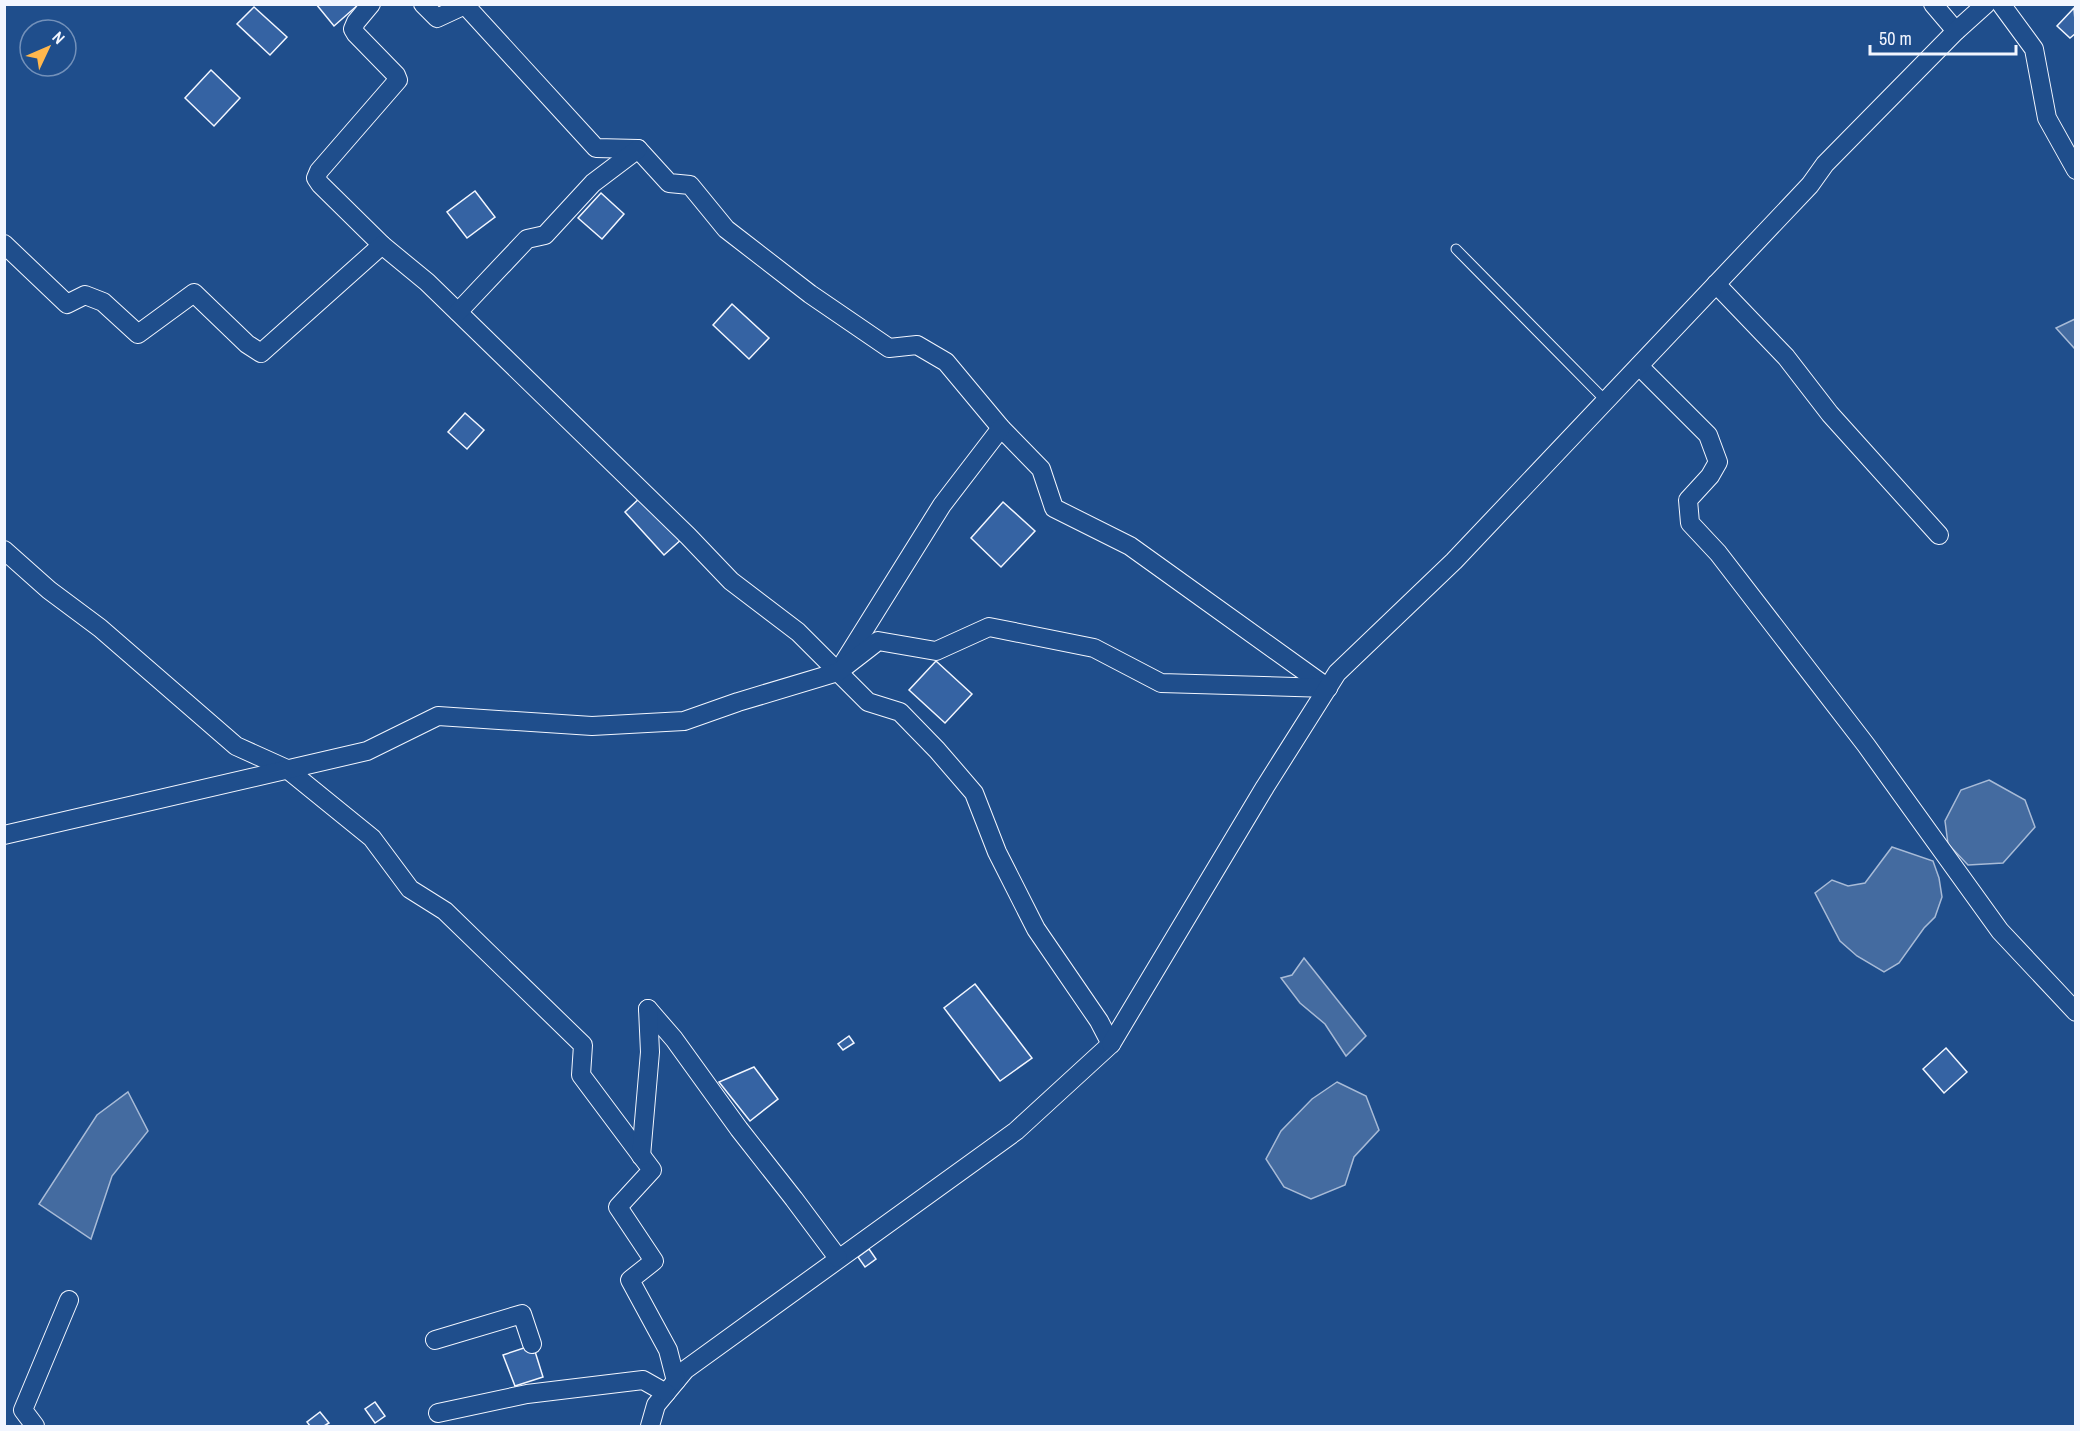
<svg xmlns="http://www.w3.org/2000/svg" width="2080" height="1431" font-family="'Archivo Narrow',sans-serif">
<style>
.water{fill:#446ba0;stroke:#a8bbd7;stroke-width:1.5}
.building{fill:#3563a3;stroke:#f2f6ff;stroke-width:1.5}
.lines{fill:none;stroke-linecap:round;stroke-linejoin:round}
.service-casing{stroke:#f2f6ff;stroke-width:11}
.minor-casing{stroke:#f2f6ff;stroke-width:20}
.service{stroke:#1f4e8c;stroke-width:9}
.minor{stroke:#1f4e8c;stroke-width:18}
</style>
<rect width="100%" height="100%" fill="#1f4e8c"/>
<!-- water -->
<g class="water">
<path d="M2075,319V349L2056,328Z"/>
<path d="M1989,780L2025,800L2035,827L2003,863L1968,865L1948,844L1945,821L1961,790Z"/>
<path d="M1892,847L1933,861L1939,878L1942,897L1935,917L1924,928L1899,963L1884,972L1857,956L1840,941L1815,893L1832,880L1848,886L1865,883Z"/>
<path d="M1304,958L1366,1036L1346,1056L1325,1024L1300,1003L1281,978L1292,975Z"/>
<path d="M1337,1082L1366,1096L1379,1130L1354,1157L1345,1185L1311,1199L1284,1187L1266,1159L1281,1131L1312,1099Z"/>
<path d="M128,1092L148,1131L112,1176L91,1239L39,1204L97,1115Z"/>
</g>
<!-- building -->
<g class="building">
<path d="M316,4H359L334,26Z"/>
<path d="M254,7L287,37L270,55L237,24Z"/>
<path d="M2074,8L2076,33L2070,38L2057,26Z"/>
<path d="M211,70L240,98L214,126L185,98Z"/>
<path d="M475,191L495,217L467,238L447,212Z"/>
<path d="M601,193L624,214L602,239L578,218Z"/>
<path d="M732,304L769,338L749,359L713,325Z"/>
<path d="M465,413L484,430L467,449L448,432Z"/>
<path d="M643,495L683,538L664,555L625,512Z"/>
<path d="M1003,502L1035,531L1001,567L971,538Z"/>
<path d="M936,661L972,694L945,723L909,690Z"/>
<path d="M975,984L1032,1058L1000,1081L944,1008Z"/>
<path d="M849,1036L854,1043L843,1050L838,1044Z"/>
<path d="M1946,1048L1967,1072L1944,1093L1923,1069Z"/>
<path d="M754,1067L778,1099L750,1121L719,1082Z"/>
<path d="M869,1249L876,1259L865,1267L858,1257Z"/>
<path d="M533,1345L543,1377L515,1386L503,1355Z"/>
<path d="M375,1402L385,1416L375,1423L365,1409Z"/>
<path d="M320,1412L329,1423L324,1426H310L307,1422Z"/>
</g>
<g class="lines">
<defs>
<path id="service" d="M1456,249L1606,401"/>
<g id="minor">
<path d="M371,4L356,22L353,29L356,34L396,75L398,80L319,171L316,178L320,184L382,245"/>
<path d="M423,4L437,18L465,5L596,148L638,149L669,183L690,185L726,229L810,294L889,348L917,345L946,362L1001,428L1041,469L1054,508L1130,546L1328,688"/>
<path d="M1933,4L1956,31"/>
<path d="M2001,4L2034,49L2047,118L2076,170"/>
<path d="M4,244L67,304L85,295L103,302L138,334L194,293L247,344L261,353L382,245L427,282L688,536L731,581L798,632L868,702L900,712L937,750L974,793L997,852L1036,929L1099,1021L1111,1044L1016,1131L685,1370L656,1405L650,1426"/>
<path d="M1716,284L1786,357L1830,414L1939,535"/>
<path d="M458,312L527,239L545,235L593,183L638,149"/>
<path d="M1639,366L1708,435L1718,462L1710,476L1688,500L1690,523L1718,553L1866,745L2000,931L2076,1012"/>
<path d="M4,550L49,590L100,628L236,746L287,769L372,838L410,889L445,911L583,1045L581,1075L652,1170L618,1207L654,1261L630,1280L668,1350L676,1381"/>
<path d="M844,662L942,505L1001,428"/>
<path d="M4,835L367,751L438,716L592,726L684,721L738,702L838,672L878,641L936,651L989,627L1094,648L1161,683L1328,688"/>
<path d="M648,1009L674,1039L739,1129L794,1199L838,1258"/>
<path d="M1111,1044L1265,787L1337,673L1454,561L1810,185L1825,164L1956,31L1986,4"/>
<path d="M641,1156L650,1052L648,1009"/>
<path d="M435,1340L522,1314L532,1344"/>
<path d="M438,1413L527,1394L643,1380L666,1393"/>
<path d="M35,1426L23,1410L69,1300"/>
</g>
</defs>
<!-- service casing -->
<use href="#service" class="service-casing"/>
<!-- minor casing -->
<use href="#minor" class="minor-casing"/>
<!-- service -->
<use href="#service" class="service"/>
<!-- minor -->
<use href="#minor" class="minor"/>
</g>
<!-- border -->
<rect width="2080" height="1431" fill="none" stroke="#f2f6ff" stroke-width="12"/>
<!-- north arrow -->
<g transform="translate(48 48) rotate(46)"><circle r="28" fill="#1f4e8c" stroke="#7391ba" stroke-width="1.5"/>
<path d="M0-4.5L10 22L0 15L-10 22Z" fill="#ffb74d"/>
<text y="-9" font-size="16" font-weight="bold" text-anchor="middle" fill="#f2f6ff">N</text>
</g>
<!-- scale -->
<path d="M1870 45v9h146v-9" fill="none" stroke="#f2f6ff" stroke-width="3"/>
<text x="1879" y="45" font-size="18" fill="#f2f6ff" stroke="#1f4e8c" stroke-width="4.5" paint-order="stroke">50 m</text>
</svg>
